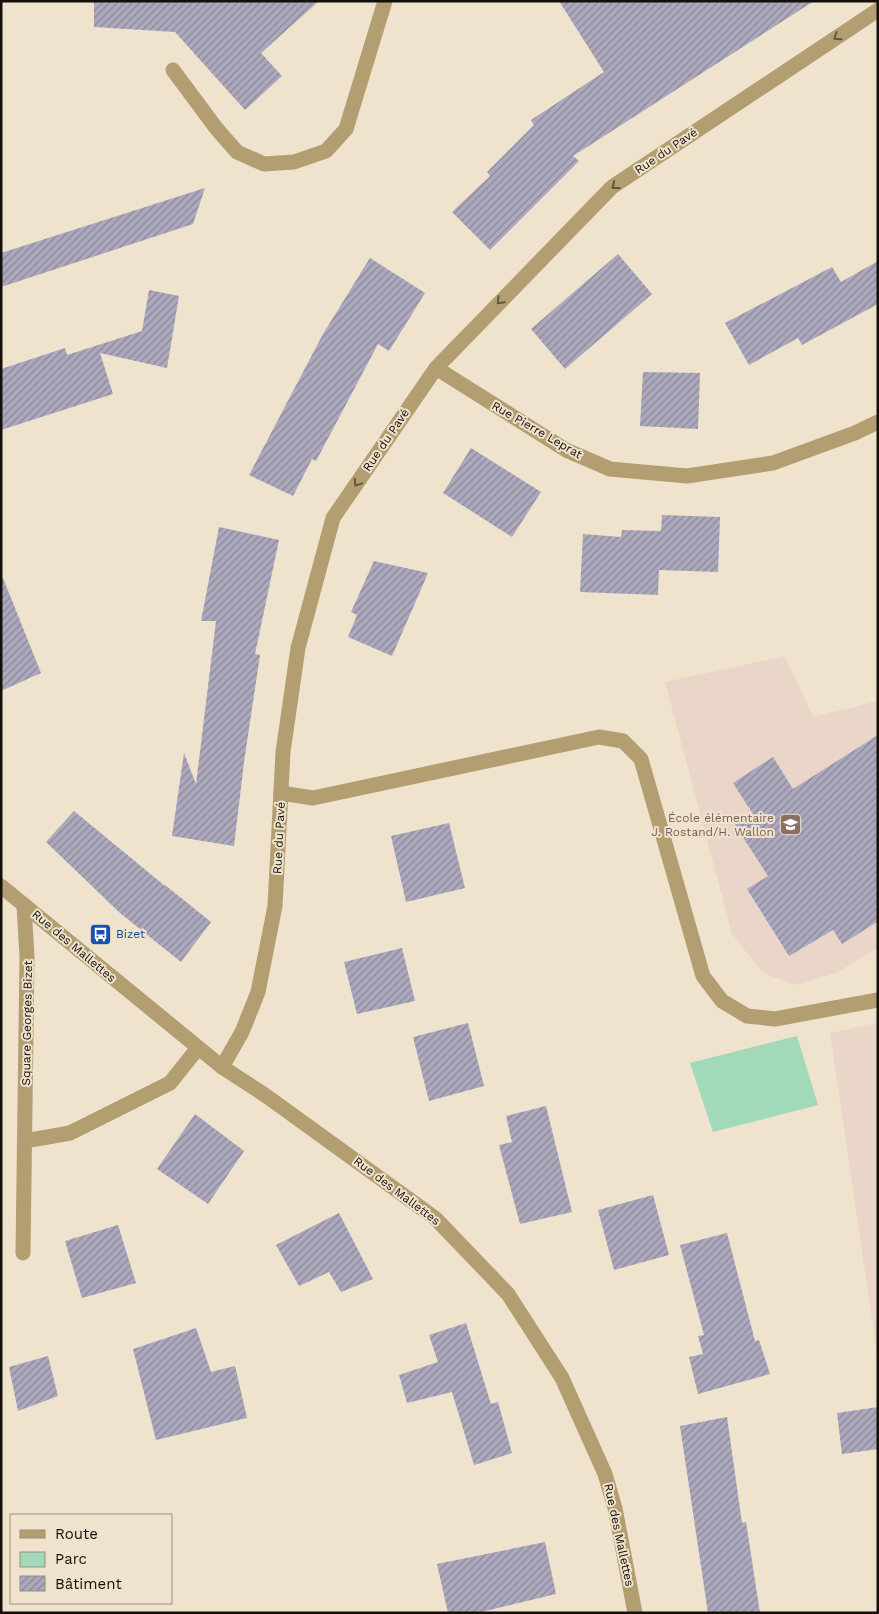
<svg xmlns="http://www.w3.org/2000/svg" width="879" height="1614" font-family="'Work Sans',sans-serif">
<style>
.education{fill:#ead6c8}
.green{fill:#a1d9b9}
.building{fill:url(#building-hatch)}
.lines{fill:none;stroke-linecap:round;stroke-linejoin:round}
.service{stroke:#b39e72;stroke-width:15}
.minor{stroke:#b39e72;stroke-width:15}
.oneway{stroke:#64573d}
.labels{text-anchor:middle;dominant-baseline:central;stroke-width:4;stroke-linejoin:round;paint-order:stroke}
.street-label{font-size:12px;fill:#141008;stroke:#efe3cd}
.education-label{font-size:12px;fill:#785e54;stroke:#efe3cd;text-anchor:end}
.transit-label{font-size:12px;fill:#164399;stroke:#efe3cd;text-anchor:start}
</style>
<defs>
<pattern id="building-hatch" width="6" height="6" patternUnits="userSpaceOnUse" patternTransform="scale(1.25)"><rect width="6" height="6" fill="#aca8be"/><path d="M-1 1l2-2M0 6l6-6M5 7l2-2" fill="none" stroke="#8b8798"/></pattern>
</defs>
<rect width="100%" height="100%" fill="#efe3cd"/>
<!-- education -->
<g class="education">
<path d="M785,656L813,717L878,701V948L836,973L795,985L763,973L732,934L665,682Z"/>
<path d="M878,1023V1360L830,1033Z"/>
</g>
<!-- green -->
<path class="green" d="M797,1036L818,1105L713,1132L690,1063Z"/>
<!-- building -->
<g class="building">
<path d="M94,1H319L261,53L282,76L245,110L175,32L94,27Z"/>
<path d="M559,1H814L573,156L579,161L490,250L452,212L490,176L487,172L534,125L531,120L604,72Z"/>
<path d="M205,188L193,224L1,287V253Z"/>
<path d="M618,254L652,294L565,369L531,329Z"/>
<path d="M370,258L425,293L389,351L378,344L316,461L312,459L293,496L249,475L323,334Z"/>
<path d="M878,261V304L802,345L798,338L749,365L725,323L832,267L841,282Z"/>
<path d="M149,290L179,296L167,368L100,353L113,394L1,430V369L65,348L67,355L142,331Z"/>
<path d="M643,372L700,373L698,429L640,426Z"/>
<path d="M471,448L541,492L512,537L443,493Z"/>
<path d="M662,515L720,517L718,572L659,570L658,595L580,592L583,534L621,537L622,530L661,531Z"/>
<path d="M219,527L279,540L255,654L260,655L244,762L234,846L172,836L184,753L196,784L216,621H201Z"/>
<path d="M374,561L428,573L392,656L348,637L357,615L351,612Z"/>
<path d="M1,578H3L41,673L1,691Z"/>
<path d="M878,735L877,922L842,944L833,930L789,956L747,889L768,876L735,825L753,814L733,783L773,757L793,789Z"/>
<path d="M74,811L165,886V885L211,922L181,962L120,913L46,842Z"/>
<path d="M449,823L465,888L406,902L391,836Z"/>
<path d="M402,948L415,1001L357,1014L344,962Z"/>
<path d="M468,1023L484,1086L429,1101L413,1037Z"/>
<path d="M546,1106L572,1212L520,1224L499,1145L512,1142L506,1116Z"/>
<path d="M195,1114L244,1151L208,1204L157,1169Z"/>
<path d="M653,1195L669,1255L614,1270L598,1210Z"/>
<path d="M339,1213L373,1279L341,1292L329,1272L299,1286L276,1245Z"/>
<path d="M118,1225L136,1283L82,1298L65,1241Z"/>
<path d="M727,1233L755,1341L759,1340L770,1374L698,1394L689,1357L703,1354L698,1336L704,1335L680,1245Z"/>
<path d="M466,1323L491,1404L498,1402L512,1453L474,1465L452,1392L407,1403L399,1375L438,1362L429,1335Z"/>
<path d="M196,1328L211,1372L235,1366L247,1418L156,1440L133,1349Z"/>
<path d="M48,1356L58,1396L18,1411L9,1367Z"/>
<path d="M878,1407V1449L842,1454L837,1413Z"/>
<path d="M727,1417L742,1523L746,1522L760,1613H708L680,1426Z"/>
<path d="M545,1542L556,1594L477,1613H448L437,1564Z"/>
</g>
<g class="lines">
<!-- service -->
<g class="service">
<path d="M173,70L216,128L237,152L264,164L294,162L326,151L346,129L385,1"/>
<path d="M281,793L313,798L599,737L623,741L641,759L703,976L722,1001L747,1016L775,1019L878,1000"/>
</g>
<!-- minor -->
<g class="minor">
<path d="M436,368L566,450L610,469L687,476L773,463L855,433L878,422"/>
<path d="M1,886L222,1067L265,1095L435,1218L508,1294L562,1378L605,1474L615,1508L635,1613"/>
<path d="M222,1067L242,1032L258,992L275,906L283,752L298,648L333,518L436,368L612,187L878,10"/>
<path d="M25,1141L70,1133L170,1083L198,1048"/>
<path d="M23,1253L27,957L24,905"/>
</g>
</g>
<!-- one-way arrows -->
<defs><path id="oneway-chevron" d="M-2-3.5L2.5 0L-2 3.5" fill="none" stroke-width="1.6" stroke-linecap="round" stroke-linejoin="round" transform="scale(1.25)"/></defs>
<g class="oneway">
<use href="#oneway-chevron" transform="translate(837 37) rotate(146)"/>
<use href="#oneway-chevron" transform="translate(615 186) rotate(142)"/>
<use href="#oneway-chevron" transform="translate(500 301) rotate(134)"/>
<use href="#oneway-chevron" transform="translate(357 483) rotate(124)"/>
</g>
<!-- icons -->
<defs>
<symbol id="school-square" viewBox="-11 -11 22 22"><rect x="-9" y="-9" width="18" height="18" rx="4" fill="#8d6e63" stroke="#efe3cd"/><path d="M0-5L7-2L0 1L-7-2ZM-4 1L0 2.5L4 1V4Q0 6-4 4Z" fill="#fff"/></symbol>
<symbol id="bus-square" viewBox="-11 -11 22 22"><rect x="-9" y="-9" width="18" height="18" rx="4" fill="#1a4fb4" stroke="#efe3cd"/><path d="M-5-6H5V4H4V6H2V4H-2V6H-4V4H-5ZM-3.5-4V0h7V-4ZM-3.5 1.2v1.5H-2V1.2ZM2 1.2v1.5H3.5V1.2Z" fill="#fff"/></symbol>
</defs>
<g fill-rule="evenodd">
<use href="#school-square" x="778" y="812" width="25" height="25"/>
<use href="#bus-square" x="88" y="922" width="25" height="25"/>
</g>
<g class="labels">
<!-- street labels -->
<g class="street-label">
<text transform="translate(666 151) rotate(-34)">Rue du Pavé</text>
<text transform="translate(537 430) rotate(30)">Rue Pierre Leprat</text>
<text transform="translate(386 440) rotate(-56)">Rue du Pavé</text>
<text transform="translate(279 838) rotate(-87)">Rue du Pavé</text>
<text transform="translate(74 946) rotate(40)">Rue des Mallettes</text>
<text transform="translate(27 1023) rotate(-89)">Square Georges Bizet</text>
<text transform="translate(397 1191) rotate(37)">Rue des Mallettes</text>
<text transform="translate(619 1535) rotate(78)">Rue des Mallettes</text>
</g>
<!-- education labels -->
<g class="education-label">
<text x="774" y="818">École élémentaire<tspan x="774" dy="14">J. Rostand/H. Wallon</tspan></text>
</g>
<!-- transit labels -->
<g class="transit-label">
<text x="116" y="934">Bizet</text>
</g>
</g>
<!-- border -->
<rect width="879" height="1614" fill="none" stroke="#141008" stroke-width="5"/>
<!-- legend -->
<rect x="10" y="1514" width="162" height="90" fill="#efe3cd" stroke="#978f7e"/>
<rect x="20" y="1530" width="25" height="8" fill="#b39e72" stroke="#978f7e"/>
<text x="55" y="1539" font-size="15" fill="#141008">Route</text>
<rect x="20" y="1552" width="25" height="15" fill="#a1d9b9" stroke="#978f7e"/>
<text x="55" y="1564" font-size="15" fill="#141008">Parc</text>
<rect x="20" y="1576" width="25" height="15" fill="url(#building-hatch)" stroke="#978f7e"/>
<text x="55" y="1589" font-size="15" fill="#141008">Bâtiment</text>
</svg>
